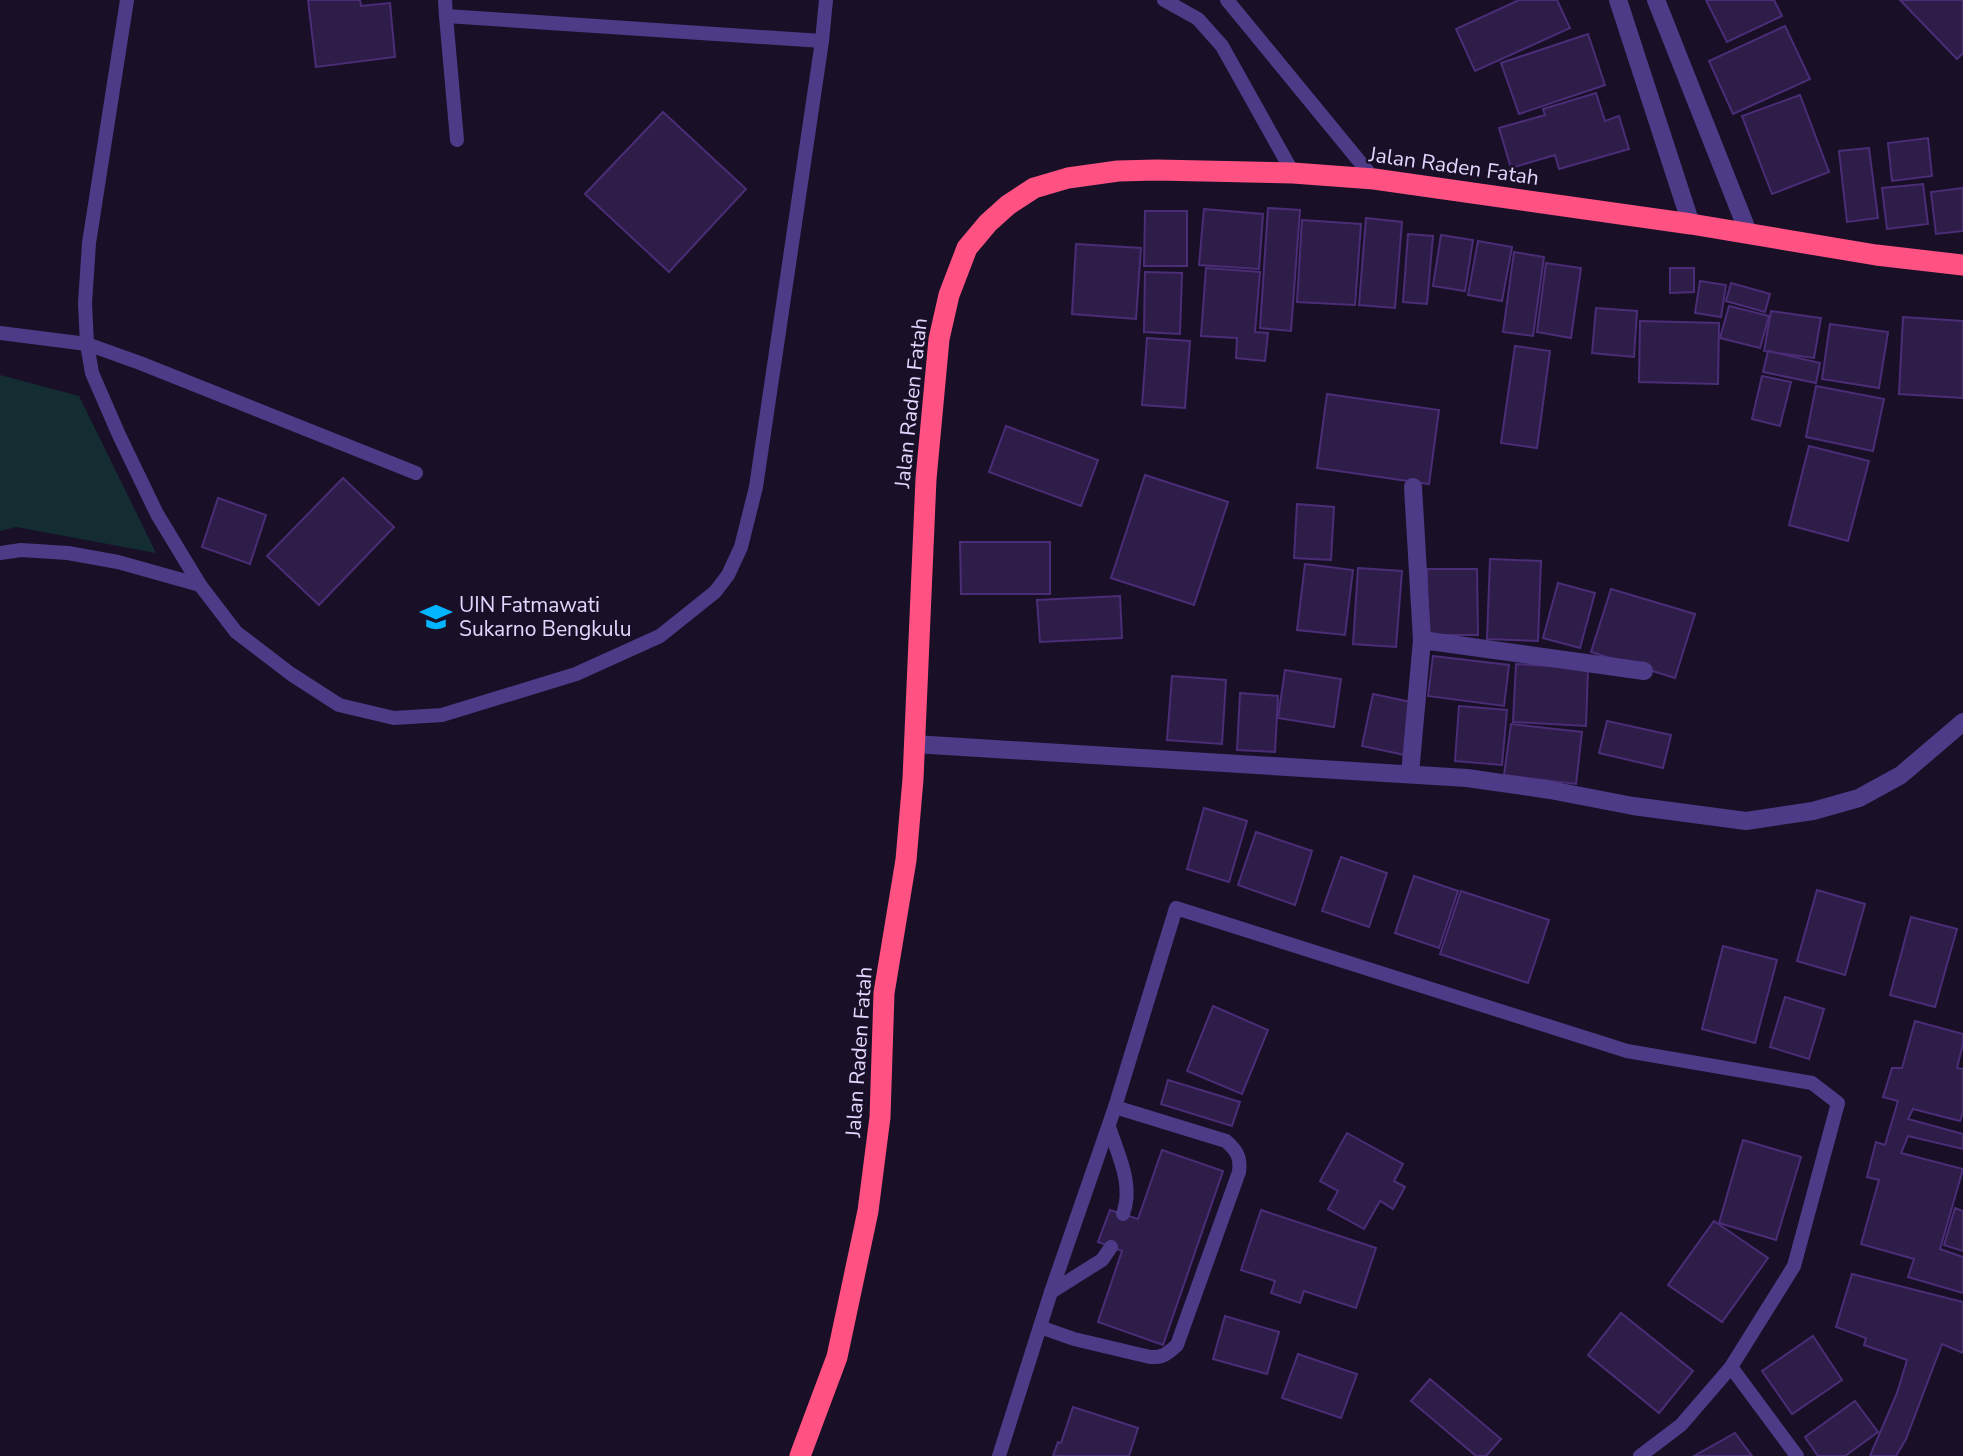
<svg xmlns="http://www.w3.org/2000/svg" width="1963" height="1456" font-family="'Nunito Sans',sans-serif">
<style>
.green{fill:#132d32}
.building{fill:#2e1c49;stroke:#4a2d76;stroke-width:2}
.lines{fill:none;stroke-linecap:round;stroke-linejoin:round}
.lane{stroke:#4d3b87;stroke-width:14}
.street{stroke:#4d3b87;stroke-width:18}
.highway{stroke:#ff5283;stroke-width:21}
.labels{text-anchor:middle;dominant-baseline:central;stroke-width:5;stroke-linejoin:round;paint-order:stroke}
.street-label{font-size:21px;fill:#e3d7ff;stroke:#191028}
.poi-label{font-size:21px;fill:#e3d7ff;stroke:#191028;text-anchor:start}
</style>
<rect width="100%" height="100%" fill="#191028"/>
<!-- green -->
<path class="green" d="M0,375L79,396L156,553L16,527L0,531Z"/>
<!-- building -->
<g class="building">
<path d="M308,0H360L361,6L390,3L395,57L316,67Z"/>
<path d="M1519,0H1557L1570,28L1475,71L1456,29Z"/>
<path d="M1706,0H1774L1782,16L1727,42Z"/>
<path d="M1900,0H1963V53L1957,59Z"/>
<path d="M1785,26L1810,79L1733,114L1709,61Z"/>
<path d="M1588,34L1605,85L1519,114L1501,63Z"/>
<path d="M1596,93L1605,121L1619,116L1629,149L1559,169L1555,155L1511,168L1499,128L1545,115L1543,109Z"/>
<path d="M1800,95L1829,172L1772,194L1742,116Z"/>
<path d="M663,112L746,189L669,272L585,194Z"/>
<path d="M1928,138L1932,176L1892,181L1888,143Z"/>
<path d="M1869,148L1878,218L1847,222L1839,151Z"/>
<path d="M1923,184L1928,224L1887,229L1882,188Z"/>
<path d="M1963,188V231L1936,234L1931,192Z"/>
<path d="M1268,208L1300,210L1291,331L1260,328Z"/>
<path d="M1204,209L1263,214L1259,269L1199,265Z"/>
<path d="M1145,211H1187V266H1144Z"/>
<path d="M1366,218L1402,222L1395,308L1359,305Z"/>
<path d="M1302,220L1361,224L1355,305L1297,302Z"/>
<path d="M1408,234L1433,236L1427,304L1403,302Z"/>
<path d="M1441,235L1473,240L1465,291L1433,286Z"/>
<path d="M1478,241L1512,247L1502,301L1468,295Z"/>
<path d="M1076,244L1141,248L1136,319L1072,314Z"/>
<path d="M1514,252L1544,257L1533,336L1503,332Z"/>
<path d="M1546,263L1581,268L1571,338L1537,332Z"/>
<path d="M1206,268L1260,272L1255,332L1268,333L1265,361L1236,358L1237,338L1201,336Z"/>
<path d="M1670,268H1694V292L1670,293Z"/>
<path d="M1145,272L1182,273L1180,334L1144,332Z"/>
<path d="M1700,281L1726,285L1721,317L1695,313Z"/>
<path d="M1731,283L1770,294L1765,312L1726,301Z"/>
<path d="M1729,306L1769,316L1760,348L1720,338Z"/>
<path d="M1596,308L1637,311L1634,357L1592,353Z"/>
<path d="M1771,311L1821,318L1814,358L1764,351Z"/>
<path d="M1903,317L1963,321V398L1899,394Z"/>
<path d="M1640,321L1719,323L1718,384L1639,382Z"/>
<path d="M1830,324L1888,332L1879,388L1822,379Z"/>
<path d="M1147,338L1190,341L1185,408L1142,405Z"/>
<path d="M1515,346L1550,351L1537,448L1501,443Z"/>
<path d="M1768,351L1820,363L1816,383L1763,372Z"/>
<path d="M1762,376L1791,382L1780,426L1752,419Z"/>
<path d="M1816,386L1884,399L1873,451L1806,437Z"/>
<path d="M1327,394L1439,410L1429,484L1317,468Z"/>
<path d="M1006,426L1098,460L1081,506L989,472Z"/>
<path d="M1809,446L1869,461L1848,541L1789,525Z"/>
<path d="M1145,475L1228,502L1194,605L1111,578Z"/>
<path d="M343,478L394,527L319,605L267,556Z"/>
<path d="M218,498L266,515L250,564L202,547Z"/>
<path d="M1297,504L1334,507L1331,560L1294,558Z"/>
<path d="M960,542H1050V594H961Z"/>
<path d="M1490,559L1541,561L1538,641L1487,639Z"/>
<path d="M1305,564L1353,570L1345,635L1297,630Z"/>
<path d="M1358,568L1402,571L1396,647L1353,644Z"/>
<path d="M1427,569H1477L1478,635H1428Z"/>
<path d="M1558,583L1595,593L1580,648L1543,638Z"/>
<path d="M1611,589L1695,614L1675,678L1591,652Z"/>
<path d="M1120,596L1122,638L1040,642L1037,600Z"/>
<path d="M1433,656L1509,665L1504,706L1428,696Z"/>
<path d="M1516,664L1588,668L1586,726L1513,722Z"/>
<path d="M1285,670L1341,679L1334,727L1278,718Z"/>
<path d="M1172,676L1226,680L1222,744L1167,740Z"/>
<path d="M1240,693L1278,696L1275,752L1237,750Z"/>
<path d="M1373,694L1416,703L1405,755L1362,746Z"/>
<path d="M1459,706L1507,710L1502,765L1455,761Z"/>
<path d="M1607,721L1671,735L1663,768L1599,753Z"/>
<path d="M1511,724L1582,732L1576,784L1504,775Z"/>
<path d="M1204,808L1247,821L1229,882L1187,869Z"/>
<path d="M1256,832L1312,851L1295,905L1238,885Z"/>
<path d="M1341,857L1387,873L1369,927L1322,911Z"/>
<path d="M1414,876L1458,891L1439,948L1395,933Z"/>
<path d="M1817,890L1865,904L1845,975L1797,961Z"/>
<path d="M1461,891L1549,920L1528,983L1440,954Z"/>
<path d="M1911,917L1957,929L1935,1007L1890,995Z"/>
<path d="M1723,946L1777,960L1755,1043L1702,1029Z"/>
<path d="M1785,997L1824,1009L1809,1059L1770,1047Z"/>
<path d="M1213,1006L1268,1030L1242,1094L1187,1071Z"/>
<path d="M1915,1021L1963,1034V1044L1957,1068L1963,1069V1112L1960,1121L1913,1109L1908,1119L1963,1134V1149L1908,1136L1901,1153L1963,1169L1940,1249L1963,1257V1293L1908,1277L1914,1259L1861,1244L1879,1180L1867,1177L1876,1142L1885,1145L1898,1101L1883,1097L1892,1068H1902Z"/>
<path d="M1168,1080L1240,1102L1232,1126L1161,1104Z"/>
<path d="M1347,1133L1403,1164L1394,1181L1405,1187L1393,1209L1380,1201L1364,1229L1328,1209L1338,1191L1320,1181Z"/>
<path d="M1743,1140L1801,1157L1776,1240L1719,1223Z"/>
<path d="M1162,1150L1223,1171L1163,1345L1098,1322L1122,1251L1098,1242L1110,1210L1138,1219Z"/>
<path d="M1955,1208L1963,1211V1251L1944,1245Z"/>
<path d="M1261,1210L1376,1248L1356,1308L1304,1291L1300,1303L1271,1293L1275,1281L1241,1270Z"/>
<path d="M1714,1221L1768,1258L1722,1322L1668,1285Z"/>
<path d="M1852,1274L1963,1302V1353L1942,1344L1906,1439L1896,1456H1870L1897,1393L1907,1360L1864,1345L1866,1338L1836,1327Z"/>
<path d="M1621,1313L1693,1371L1659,1413L1588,1355Z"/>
<path d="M1225,1316L1279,1332L1267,1374L1213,1359Z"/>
<path d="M1813,1336L1842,1380L1792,1414L1762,1371Z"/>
<path d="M1298,1354L1357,1374L1341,1418L1282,1398Z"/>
<path d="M1430,1379L1501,1439L1486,1456H1476L1411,1401Z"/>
<path d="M1855,1401L1878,1432L1845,1456H1818L1805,1437Z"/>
<path d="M1073,1407L1138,1428L1129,1456H1053L1058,1442L1061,1443Z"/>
<path d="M1735,1433L1752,1456H1694Z"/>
</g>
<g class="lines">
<!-- lane -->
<g class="lane">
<path d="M127,0L89,243L85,303L87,344L92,373L119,435L157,514L200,585"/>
<path d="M445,0L446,16L822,41"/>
<path d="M1164,0L1198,19L1222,46L1293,173"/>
<path d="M1227,0L1374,179"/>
<path d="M446,16L457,140"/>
<path d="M0,333L87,344L140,363L416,473"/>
<path d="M0,553L21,550L68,553L118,562L200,585L236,632L291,674L339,705L394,718L442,715L576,674L660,636L715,592L728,575L741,547L756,487L822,41L826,0"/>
<path d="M1109,1127C1118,1155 1134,1185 1123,1214"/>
<path d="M1051,1292L1102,1260L1111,1247"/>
<path d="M1040,1327L1074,1339L1150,1357C1163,1358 1168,1353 1177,1345L1239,1172C1241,1157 1237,1151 1226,1141L1115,1107"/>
<path d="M1731,1367L1797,1456"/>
<path d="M999,1456L1051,1292L1115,1107L1176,908L1627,1051L1812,1083L1838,1103L1794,1266L1731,1367L1681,1425L1640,1456"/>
</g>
<!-- street -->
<g class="street">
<path d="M1618,0L1691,224"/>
<path d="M1656,0L1748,232"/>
<path d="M1413,487L1422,640"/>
<path d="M914,744L1467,778L1550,790L1633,806L1746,821L1813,811L1859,798L1901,775L1963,722"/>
<path d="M1410,774L1422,640L1644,671"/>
</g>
<!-- highway -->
<path class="highway" d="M800,1456L837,1357L868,1211L880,1117L884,993L906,860L913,779L926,479L939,339L949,295L967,248L988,223L1008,205L1034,188L1068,178L1118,171L1157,170L1293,173L1374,179L1691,224L1876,255L1963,265"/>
</g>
<!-- icons -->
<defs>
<symbol id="university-bare" viewBox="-9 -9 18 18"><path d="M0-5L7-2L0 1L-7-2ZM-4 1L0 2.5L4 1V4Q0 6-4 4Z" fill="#03b4ff" stroke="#191028" stroke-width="2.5" paint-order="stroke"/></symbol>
</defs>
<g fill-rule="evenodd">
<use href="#university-bare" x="414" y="595" width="44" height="44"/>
</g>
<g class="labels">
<!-- street labels -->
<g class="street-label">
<text transform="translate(1454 166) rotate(8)">Jalan Raden Fatah</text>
<text transform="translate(911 403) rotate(-84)">Jalan Raden Fatah</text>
<text transform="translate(859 1052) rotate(-86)">Jalan Raden Fatah</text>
</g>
<!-- poi labels -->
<g class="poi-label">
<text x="459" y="605">UIN Fatmawati<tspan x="459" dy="24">Sukarno Bengkulu</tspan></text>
</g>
</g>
</svg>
